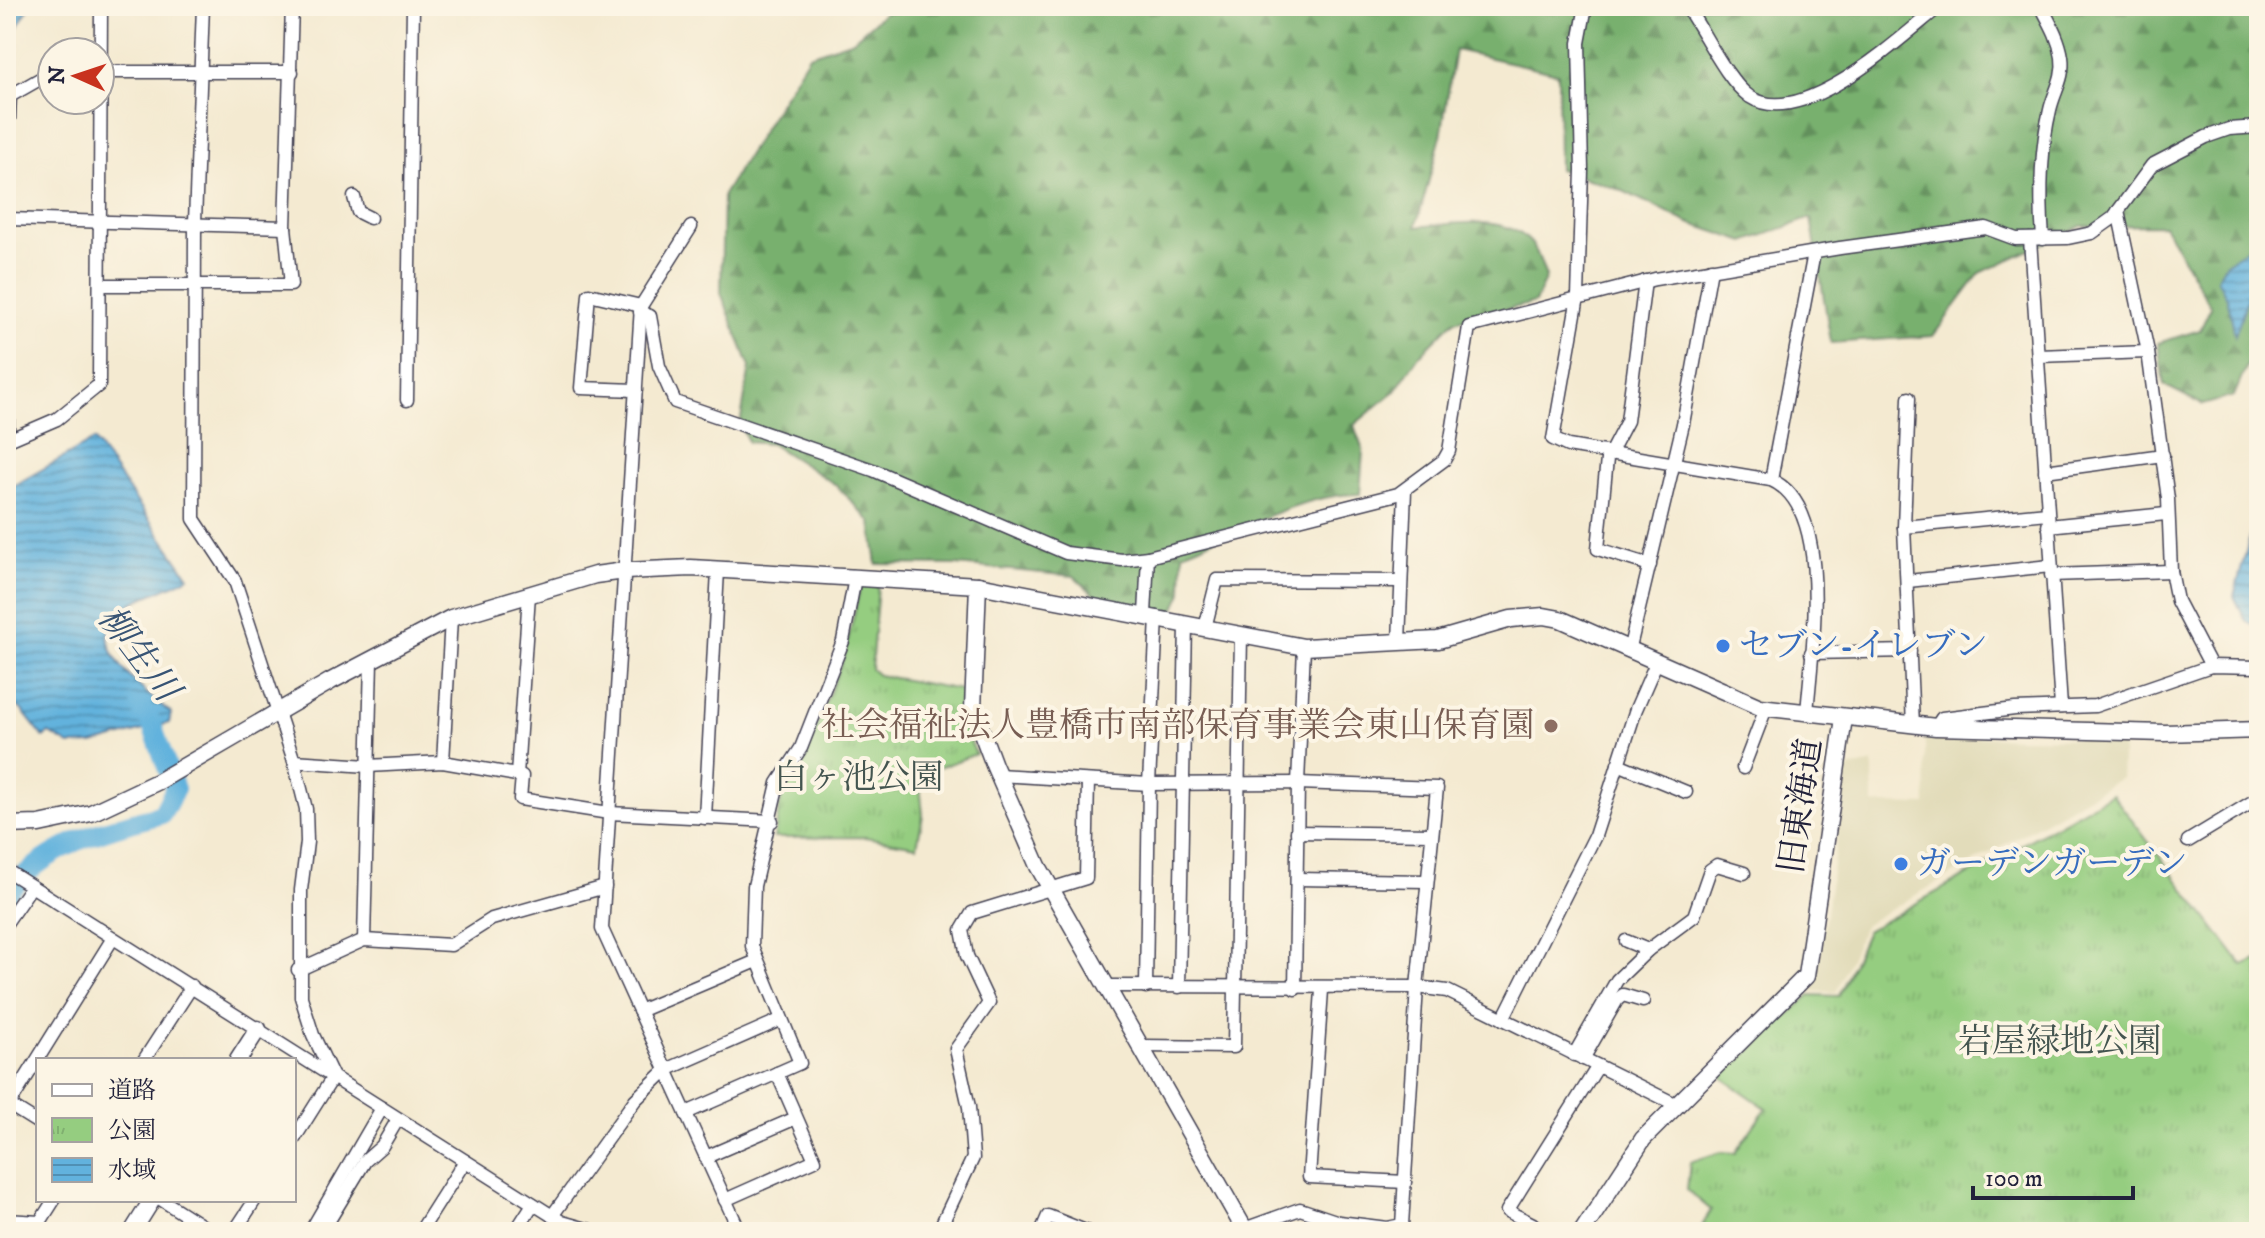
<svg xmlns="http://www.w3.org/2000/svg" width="2265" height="1238" font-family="'IM FELL DW Pica','Noto Serif JP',serif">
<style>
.built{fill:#e2dcba}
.forest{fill:url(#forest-firs);stroke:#4d6954;stroke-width:2}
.park{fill:url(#park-tufts);stroke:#5c785e;stroke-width:2}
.water{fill:url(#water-rules);stroke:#426a8c;stroke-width:2}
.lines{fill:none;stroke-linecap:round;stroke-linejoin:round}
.river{stroke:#62b2dd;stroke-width:20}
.street-casing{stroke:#424052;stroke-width:15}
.secondary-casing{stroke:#424052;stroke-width:19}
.street{stroke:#fff;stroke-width:12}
.secondary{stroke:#fff;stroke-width:16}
.shop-dot{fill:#3f7fe0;stroke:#fcf5e5;stroke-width:3}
.education-dot{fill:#8d6e63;stroke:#fcf5e5;stroke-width:3}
.labels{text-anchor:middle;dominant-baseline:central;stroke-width:8;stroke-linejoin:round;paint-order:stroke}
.shop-label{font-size:34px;fill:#366cbe;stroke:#fcf5e5;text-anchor:start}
.education-label{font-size:34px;fill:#785e54;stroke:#fcf5e5;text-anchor:end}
.park-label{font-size:34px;fill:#445550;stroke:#fcf5e5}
.street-label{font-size:34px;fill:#22223b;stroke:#fcf5e5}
.water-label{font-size:36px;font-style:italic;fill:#385474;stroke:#fcf5e5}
</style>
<defs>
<pattern id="forest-firs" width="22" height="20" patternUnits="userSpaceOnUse" patternTransform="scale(2)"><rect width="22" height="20" fill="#78b06e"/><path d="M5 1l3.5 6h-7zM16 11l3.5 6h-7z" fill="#628f5c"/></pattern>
<pattern id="park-tufts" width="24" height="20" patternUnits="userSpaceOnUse" patternTransform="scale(2)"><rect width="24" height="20" fill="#95cd80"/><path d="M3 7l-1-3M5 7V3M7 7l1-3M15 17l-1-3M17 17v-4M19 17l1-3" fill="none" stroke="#80b070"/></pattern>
<pattern id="water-rules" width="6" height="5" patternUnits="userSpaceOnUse" patternTransform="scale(2)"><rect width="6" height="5" fill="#62b2dd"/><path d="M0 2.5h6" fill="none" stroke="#5090b4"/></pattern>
</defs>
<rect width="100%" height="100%" fill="#fcf5e5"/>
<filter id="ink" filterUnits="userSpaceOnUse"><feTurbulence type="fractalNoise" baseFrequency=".0125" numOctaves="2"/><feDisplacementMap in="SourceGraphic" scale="16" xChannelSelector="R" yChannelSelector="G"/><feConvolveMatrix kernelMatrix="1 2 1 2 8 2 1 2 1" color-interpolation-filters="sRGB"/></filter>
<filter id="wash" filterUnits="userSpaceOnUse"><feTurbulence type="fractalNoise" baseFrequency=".006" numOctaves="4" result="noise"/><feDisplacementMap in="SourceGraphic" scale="32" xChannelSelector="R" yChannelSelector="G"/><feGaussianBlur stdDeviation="1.8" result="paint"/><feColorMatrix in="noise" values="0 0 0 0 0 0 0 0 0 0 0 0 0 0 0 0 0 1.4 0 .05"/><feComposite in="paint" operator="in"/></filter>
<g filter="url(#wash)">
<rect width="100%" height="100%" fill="#f4ead1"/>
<!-- built -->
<path class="built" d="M1925,736L2123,740L2121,778L1865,924L1836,992L1808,991L1820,955L1847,769L1873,763V804L1926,805Z"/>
<!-- forest -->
<path class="forest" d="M892,6H2259V337L2234,396L2203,405L2164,385L2158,343L2200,330L2211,307L2164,225L2081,226L1980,273L1933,336L1831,343L1811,218L1745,242L1689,223L1623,191L1559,169L1558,73L1455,50L1441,136L1416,227C1449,224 1506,213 1531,243C1538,251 1542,267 1546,277L1535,303L1454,321L1419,356L1395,391L1354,425L1363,451L1360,494C1300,494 1238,531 1183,553L1182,593L1173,613L1102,602L1074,576L956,565L877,564L871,522L836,485L771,444L748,442L740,424L750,367L721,293L723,195L809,55L853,40Z"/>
<!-- park -->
<g class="park">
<path d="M861,584L878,586L871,669L878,675L961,690L958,714L976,754L919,775L923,815L917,846L865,837L774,838L784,784L806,752L845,654Z"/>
<path d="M2112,794L2243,966L2259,959V1232H1698L1711,1210L1687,1190L1690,1162L1721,1152L1735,1153L1766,1108L1721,1077L1810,995L1839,996L1867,931Z"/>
</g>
<!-- water -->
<g class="water">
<path d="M20,6L27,11L6,45V7L11,10Z"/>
<path d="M2249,247L2259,257V278L2253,282L2235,335L2227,297L2217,279L2225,264Z"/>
<path d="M94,440L189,577C169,589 145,595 127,606C75,640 145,692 171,713L169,723L93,744L70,745L49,733L43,737L20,708L6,703V490Z"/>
<path d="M2259,503V628L2246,621L2234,596Z"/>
</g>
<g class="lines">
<!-- river -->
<path class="river" d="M6,894C51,842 100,832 162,814L175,789L150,720L140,707"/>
</g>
</g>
<g filter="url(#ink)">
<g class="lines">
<defs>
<g id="street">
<path d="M203,6L195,222L194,519L235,581L294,761L306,809L307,842L301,890V997L313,1035L333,1077L294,1139"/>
<path d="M1586,6L1579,43L1582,170L1578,297L1553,439L1568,446L1771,480C1835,507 1811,657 1807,713"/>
<path d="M1686,6C1704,31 1726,80 1750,97C1802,131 1900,38 1940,6"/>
<path d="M2041,6C2050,23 2059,38 2062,57C2065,77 2054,92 2050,110C2040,151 2040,198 2043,239"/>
<path d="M100,72H292"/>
<path d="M6,119L8,441"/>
<path d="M9,119L10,96L52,72"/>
<path d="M354,197L358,212L370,218"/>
<path d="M2118,211L2148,352L2168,499L2171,571L2177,601L2211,666"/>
<path d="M8,219L285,227"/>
<path d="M691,227L641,306L602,929L740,1232"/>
<path d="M2030,239L2061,707"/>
<path d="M1645,281L1627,421L1607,459L1598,549L1650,565"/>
<path d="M101,285H291L285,227L292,6"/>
<path d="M640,312L650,316L659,366L675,402L873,470L1066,553L1122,560L1148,557L1398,494L1444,460L1449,451L1469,327L1655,279L1840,248L1986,228L2016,239L2068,238L2092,233L2113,218L2152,165L2206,137L2229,129L2259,127"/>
<path d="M2038,356L2148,352"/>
<path d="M636,390L581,388L589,294L641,306"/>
<path d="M1909,398L1904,527L1913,725"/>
<path d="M407,400L413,6"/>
<path d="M6,441L57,419L99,385L101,6"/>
<path d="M2045,471L2163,455"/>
<path d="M1771,480L1814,253"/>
<path d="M2048,526L2166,514"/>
<path d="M1904,527L2047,513"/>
<path d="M2051,575L2171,571"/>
<path d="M1908,581L2050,566"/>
<path d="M1145,614L1148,557"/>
<path d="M1205,628L1217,580L1401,581"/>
<path d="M1399,642L1405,490"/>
<path d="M1629,651L1683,424L1711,269"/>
<path d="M1811,653L1910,651"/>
<path d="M1936,727L1942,718L2015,709L2095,706L2211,666L2259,667"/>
<path d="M294,761L368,766L443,762L522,776L520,799L609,813L772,821"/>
<path d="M443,762L451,618"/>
<path d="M1618,764L1686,792"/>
<path d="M1743,768L1766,708"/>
<path d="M517,775L529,594"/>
<path d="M998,775L1149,784L1298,783L1437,788L1417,987L1402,1225L1387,1228L1339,1222L1300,1209L1244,1229"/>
<path d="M705,818L718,570"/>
<path d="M1297,832L1432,834"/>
<path d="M2188,841L2259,798"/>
<path d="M6,870L562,1222L597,1232"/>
<path d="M1297,879L1427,881"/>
<path d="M6,923L31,887"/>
<path d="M364,940L371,660"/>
<path d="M1626,941L1648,950"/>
<path d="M298,970L364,940L451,945L492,919L605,887"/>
<path d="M1106,986L1417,987L1447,991L1677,1105"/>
<path d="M1146,987L1149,784L1157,617"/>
<path d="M1179,987L1186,624"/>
<path d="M1295,989L1298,783L1304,647"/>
<path d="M1322,990L1309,1177L1405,1182"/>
<path d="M639,1011L757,961"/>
<path d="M1503,1019L1595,836L1636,709L1656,663"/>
<path d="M1141,1046L1234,1047L1241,635"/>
<path d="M1574,1055L1617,980L1648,950L1694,916L1710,870L1717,865L1744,873"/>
<path d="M1583,1059L1617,1000L1623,995L1643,1001"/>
<path d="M144,1060L192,986"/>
<path d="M6,1103L38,1123"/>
<path d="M9,1105L113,938"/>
<path d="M686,1113L800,1063L752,946L754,886L778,783L801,748L843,641L855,578"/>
<path d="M706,1157L796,1118"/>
<path d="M162,1200L212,1232"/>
<path d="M725,1200L815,1160L777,1073"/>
<path d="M552,1216L635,1100L666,1070L780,1020"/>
<path d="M6,1220L40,1222L54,1200"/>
<path d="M234,1232L255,1200"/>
<path d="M310,1232L382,1108"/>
<path d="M322,1232L365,1161L382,1146L398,1119"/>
<path d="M420,1232L465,1161"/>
<path d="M515,1232L533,1204"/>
<path d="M938,1232L973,1158L969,1107L956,1049L989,1003L967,956L962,930L972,913L1086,878L1088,781"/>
<path d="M1041,1232L1048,1216L1088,1232"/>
<path d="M1528,1232L1533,1224L1507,1211L1598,1066"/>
</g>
<g id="secondary">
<path d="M978,585L973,709L994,765L1038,866L1246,1232"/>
<path d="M6,825L39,824L91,813L159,781L331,681L451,618L595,575L625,571L691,568L978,585L1304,647L1438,640L1511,619L1544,616L1560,619L1760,707L1936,727L2165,733L2259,730"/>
<path d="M238,1060L258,1029"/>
<path d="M132,1232L152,1200"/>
<path d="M1582,1232L1643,1139L1806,976L1844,718"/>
</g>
</defs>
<!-- street casing -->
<use href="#street" class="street-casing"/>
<!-- secondary casing -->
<use href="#secondary" class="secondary-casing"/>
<!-- street -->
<use href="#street" class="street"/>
<!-- secondary -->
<use href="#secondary" class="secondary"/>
</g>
</g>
<!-- markers -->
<g class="shop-dot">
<circle cx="1723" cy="646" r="8"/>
<circle cx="1901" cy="864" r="8"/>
</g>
<circle class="education-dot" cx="1551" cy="726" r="8"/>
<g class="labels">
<!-- shop labels -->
<g class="shop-label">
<text x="1739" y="646">セブン-イレブン</text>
<text x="1917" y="864">ガーデンガーデン</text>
</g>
<!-- education labels -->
<g class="education-label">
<text x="1535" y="726">社会福祉法人豊橋市南部保育事業会東山保育園</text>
</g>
<!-- park labels -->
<g class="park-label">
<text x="859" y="778">白ヶ池公園</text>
<text x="2060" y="1042">岩屋緑地公園</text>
</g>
<!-- street labels -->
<g class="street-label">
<text transform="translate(1801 806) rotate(-82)">旧東海道</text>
</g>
<!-- water labels -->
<g class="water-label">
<text transform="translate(138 654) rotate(53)">柳生川</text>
</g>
</g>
<!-- margin -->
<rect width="2265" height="1238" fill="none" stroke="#fcf5e5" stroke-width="32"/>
<!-- legend -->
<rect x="36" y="1058" width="260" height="144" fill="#fcf5e5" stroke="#a5a1a1" stroke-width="2"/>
<rect x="52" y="1084" width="40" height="12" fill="#ffffff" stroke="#a5a1a1" stroke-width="2"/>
<text x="108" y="1098" font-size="24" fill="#22223b">道路</text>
<rect x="52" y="1118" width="40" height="24" fill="url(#park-tufts)" stroke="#a5a1a1" stroke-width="2"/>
<text x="108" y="1138" font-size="24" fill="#22223b">公園</text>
<rect x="52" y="1158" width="40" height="24" fill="url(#water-rules)" stroke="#a5a1a1" stroke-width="2"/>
<text x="108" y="1178" font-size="24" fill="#22223b">水域</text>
<!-- north arrow -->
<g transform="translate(76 76) rotate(273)"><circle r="38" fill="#fcf5e5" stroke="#a5a1a1" stroke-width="2"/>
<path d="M0-6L14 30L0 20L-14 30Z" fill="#c8321e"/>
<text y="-12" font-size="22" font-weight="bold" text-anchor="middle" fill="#22223b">N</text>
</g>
<!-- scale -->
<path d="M1973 1186v12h160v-12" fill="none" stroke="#22223b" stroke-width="4"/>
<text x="1985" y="1186" font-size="24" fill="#22223b" stroke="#fcf5e5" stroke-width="6" paint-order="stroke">100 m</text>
</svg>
